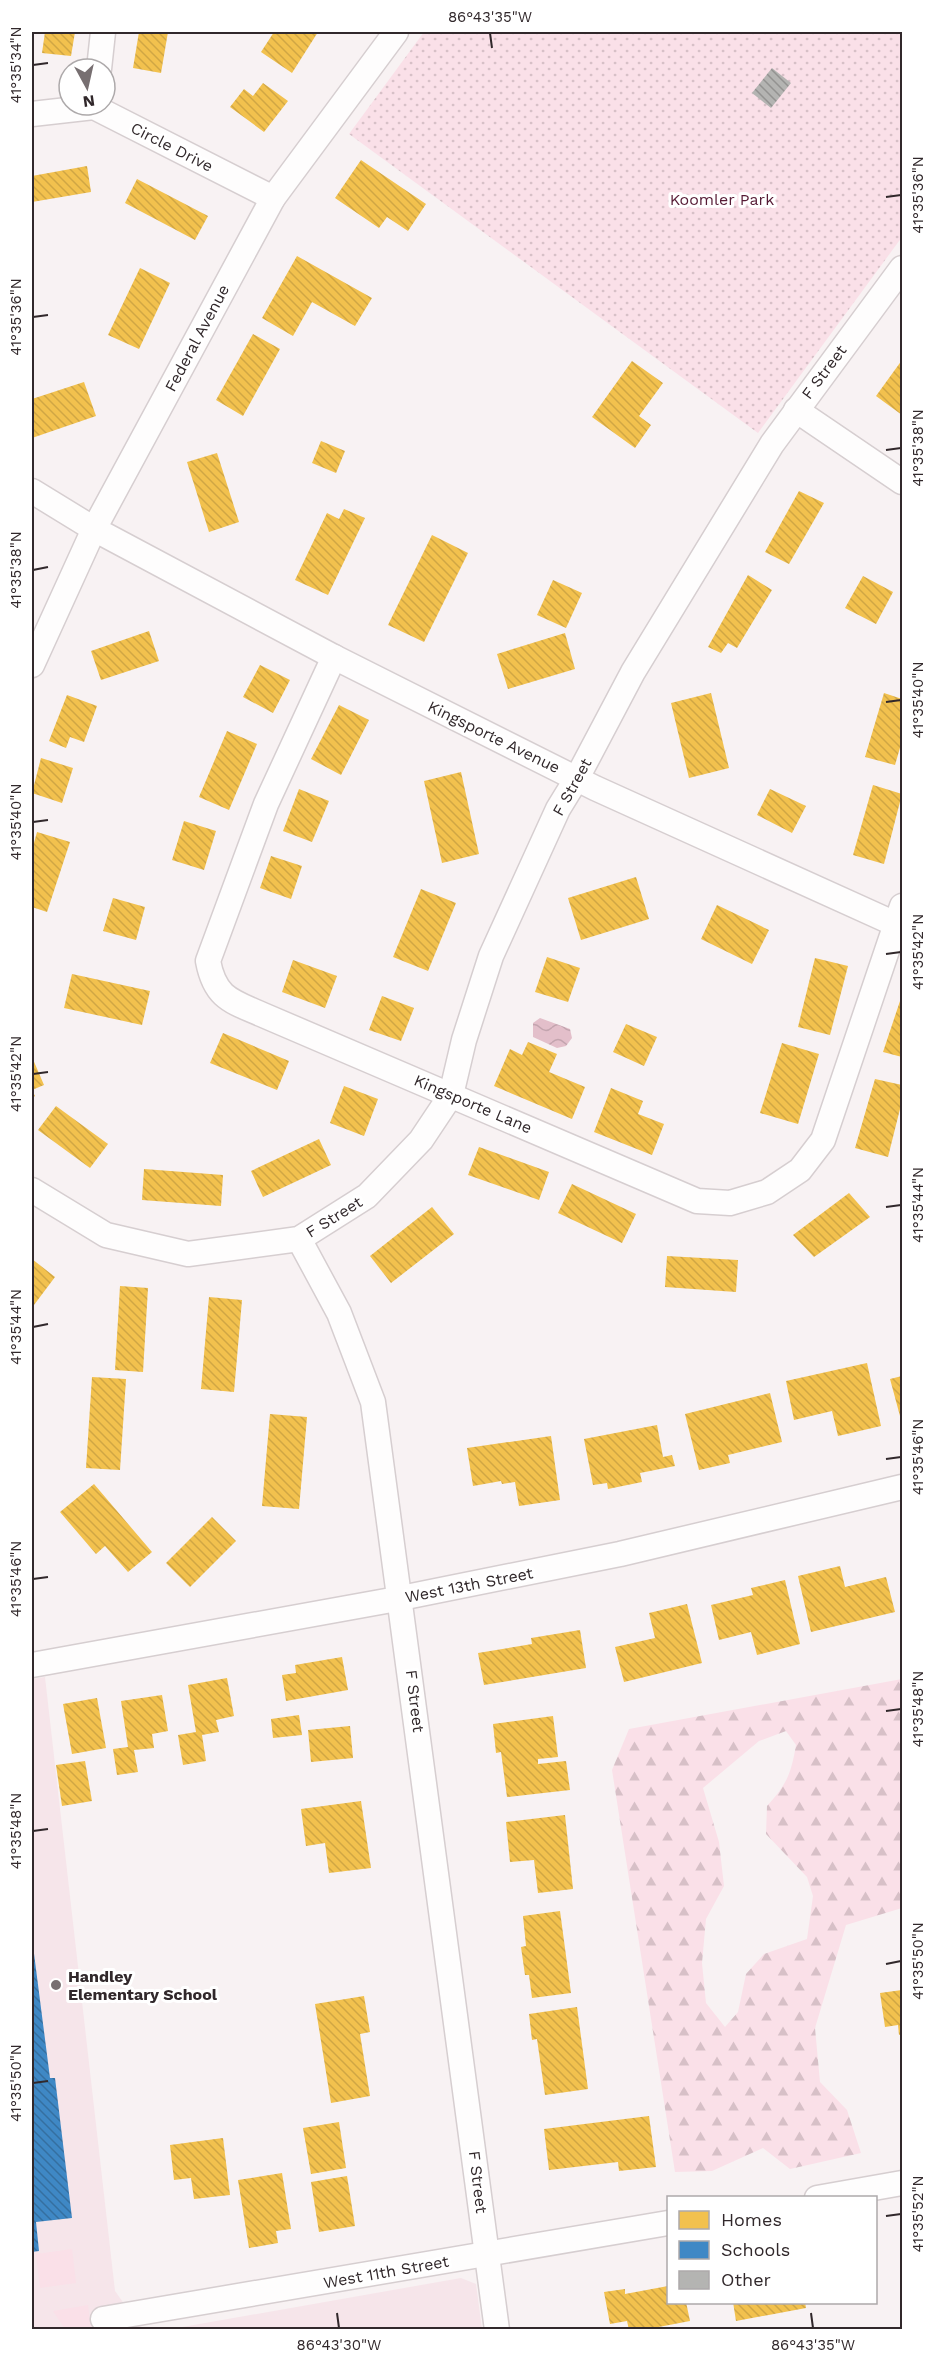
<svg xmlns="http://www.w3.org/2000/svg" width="934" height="2361" font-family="'Work Sans',sans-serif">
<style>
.built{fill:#f6e5ea}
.grass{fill:#fae0e8}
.forest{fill:url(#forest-firs);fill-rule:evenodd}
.park{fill:url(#park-dots)}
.water{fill:url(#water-waves)}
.homes{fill:url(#homes-back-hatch)}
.schools{fill:url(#schools-back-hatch)}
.building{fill:url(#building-back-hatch)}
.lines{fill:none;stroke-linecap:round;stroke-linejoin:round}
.minor-casing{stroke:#d6ced0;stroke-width:27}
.minor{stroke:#fefdfd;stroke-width:24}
.ticks{fill:none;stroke:#31282b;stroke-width:2}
.poi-dot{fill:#776f71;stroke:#fff;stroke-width:2}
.labels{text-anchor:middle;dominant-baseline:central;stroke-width:6;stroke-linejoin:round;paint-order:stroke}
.street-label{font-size:16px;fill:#31282b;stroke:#fff}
.park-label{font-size:16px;fill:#561b35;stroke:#fff}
.poi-label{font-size:16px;font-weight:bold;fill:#31282b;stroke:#fff;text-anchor:start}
.neatline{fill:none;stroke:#31282b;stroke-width:2}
.ticks-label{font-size:15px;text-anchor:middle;fill:#31282b}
</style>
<defs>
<pattern id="forest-firs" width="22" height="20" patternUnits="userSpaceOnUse" patternTransform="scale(1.5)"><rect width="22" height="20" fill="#fae0e8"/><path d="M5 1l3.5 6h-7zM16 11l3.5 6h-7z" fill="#d7c0c7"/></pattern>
<pattern id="park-dots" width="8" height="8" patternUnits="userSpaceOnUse" patternTransform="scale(1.5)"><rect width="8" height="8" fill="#fae0e8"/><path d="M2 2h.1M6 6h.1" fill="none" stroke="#d7c0c7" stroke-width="1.8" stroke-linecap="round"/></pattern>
<pattern id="water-waves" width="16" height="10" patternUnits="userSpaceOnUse" patternTransform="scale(1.5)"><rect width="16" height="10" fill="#e3bfca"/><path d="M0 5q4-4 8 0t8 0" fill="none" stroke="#c3a4ae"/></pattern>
<pattern id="homes-back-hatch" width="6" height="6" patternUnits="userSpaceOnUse" patternTransform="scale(1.5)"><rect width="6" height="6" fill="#f2c14e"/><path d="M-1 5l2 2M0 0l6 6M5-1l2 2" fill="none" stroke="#d0a644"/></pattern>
<pattern id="schools-back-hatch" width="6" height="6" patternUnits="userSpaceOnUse" patternTransform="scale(1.5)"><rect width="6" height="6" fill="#3f88c5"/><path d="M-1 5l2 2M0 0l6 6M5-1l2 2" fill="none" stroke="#356fa0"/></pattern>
<pattern id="building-back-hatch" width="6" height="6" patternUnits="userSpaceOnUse" patternTransform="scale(1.5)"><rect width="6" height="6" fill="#b4b4b2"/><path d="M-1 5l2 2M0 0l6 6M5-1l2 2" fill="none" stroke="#939291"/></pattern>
</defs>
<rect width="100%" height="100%" fill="#f8f2f3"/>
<!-- built -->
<g class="built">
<path d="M45,1677L115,2291L142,2329L32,2330V1679Z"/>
<path d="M461,2278L476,2284L482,2329H171Z"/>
</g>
<!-- grass -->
<g class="grass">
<path d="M72,2249L76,2283L40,2288L36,2254Z"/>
<path d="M88,2305L91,2329H65L53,2311Z"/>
</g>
<!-- forest -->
<path class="forest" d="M902,1679V1908L846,1925L815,2028L820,2082L847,2110L861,2153L790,2169L763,2148L712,2171L675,2172L612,1770L629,1729ZM786,1731L796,1745C791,1774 787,1784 767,1806L766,1834L807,1877L813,1896L807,1939L764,1954L746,1974L738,2012L725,2027L706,2003L702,1963L706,1919L724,1886L719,1842L703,1788L759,1741Z"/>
<!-- park -->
<path class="park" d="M424,32H902V237L758,433L349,134Z"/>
<!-- water -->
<path class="water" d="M540,1018L570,1029L572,1038L566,1046L557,1048L533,1037V1023Z"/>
<!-- homes -->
<g class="homes">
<path d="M45,32H75L71,56L42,53Z"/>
<path d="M139,32H168L161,73L133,68Z"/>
<path d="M274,32H318L292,73L261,52Z"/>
<path d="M263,83L288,101L264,132L230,107L244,89L253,96Z"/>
<path d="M361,160L426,204L408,231L387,217L379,228L335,198Z"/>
<path d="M87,166L91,192L32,202V176Z"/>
<path d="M137,179L208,216L195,240L125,203Z"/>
<path d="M297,256L372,298L355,326L312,302L293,336L262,318Z"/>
<path d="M140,268L170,283L139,349L108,335Z"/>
<path d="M253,334L280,349L243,416L216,400Z"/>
<path d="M902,360V415L876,396Z"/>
<path d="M632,361L663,383L639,416L651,425L635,448L592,417Z"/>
<path d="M84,382L96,416L32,438V399Z"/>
<path d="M321,441L345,451L336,473L312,463Z"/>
<path d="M217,453L239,522L209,532L187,462Z"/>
<path d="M799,491L824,503L789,564L765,552Z"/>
<path d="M344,509L365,518L328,595L295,580L327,513L339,519Z"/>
<path d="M432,535L468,553L424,642L388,625Z"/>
<path d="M748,575L772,590L737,648L728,643L721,653L708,647Z"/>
<path d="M863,576L893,592L876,624L845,608Z"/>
<path d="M553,580L582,593L566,628L537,615Z"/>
<path d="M149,631L159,661L101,680L91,651Z"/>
<path d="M565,633L575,669L508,689L497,654Z"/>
<path d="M260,665L290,680L273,713L243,697Z"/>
<path d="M711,693L729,768L689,778L671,703Z"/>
<path d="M884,693L902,699V741L895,765L865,757Z"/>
<path d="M67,695L97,706L84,742L70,737L66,748L49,741Z"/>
<path d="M339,705L369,720L341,775L311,759Z"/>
<path d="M227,731L257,744L229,810L199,797Z"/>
<path d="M41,758L73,768L62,803L32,793Z"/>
<path d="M461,772L479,854L442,863L424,781Z"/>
<path d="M873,785L902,794L884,864L853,855Z"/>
<path d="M299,789L329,801L312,842L283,831Z"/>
<path d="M770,789L806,806L792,833L757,815Z"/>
<path d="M184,821L216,831L204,870L172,860Z"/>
<path d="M37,832L70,842L47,912L32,907V850Z"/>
<path d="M271,856L302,866L291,899L260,888Z"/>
<path d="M636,877L649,919L581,940L568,898Z"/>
<path d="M421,889L456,903L428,971L393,957Z"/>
<path d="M113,898L145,907L136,940L103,931Z"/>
<path d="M717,905L769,930L752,964L701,939Z"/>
<path d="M547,957L580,968L568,1002L535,992Z"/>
<path d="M815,958L848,966L830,1035L798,1027Z"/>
<path d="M293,960L337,976L325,1008L282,992Z"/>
<path d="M72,974L150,991L142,1025L64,1008Z"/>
<path d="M902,995V1057L883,1052Z"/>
<path d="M382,996L414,1008L401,1041L369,1030Z"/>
<path d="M626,1024L657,1037L644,1066L613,1052Z"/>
<path d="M223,1033L289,1061L277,1090L210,1063Z"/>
<path d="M528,1042L557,1054L549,1072L585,1087L572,1119L494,1086L510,1049L522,1055Z"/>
<path d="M782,1043L819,1054L798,1124L760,1113Z"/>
<path d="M32,1057L44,1085L32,1090L35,1096L32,1098Z"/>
<path d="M875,1079L902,1085V1101L888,1157L855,1148Z"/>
<path d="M344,1086L378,1099L364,1136L330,1123Z"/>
<path d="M611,1088L643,1101L638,1114L664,1124L652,1155L594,1132Z"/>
<path d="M56,1106L108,1144L90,1168L38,1130Z"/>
<path d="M319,1139L331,1165L263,1197L251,1171Z"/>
<path d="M479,1147L549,1172L539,1200L468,1175Z"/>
<path d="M144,1169L223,1175L221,1206L142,1200Z"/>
<path d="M572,1184L636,1214L622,1243L558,1213Z"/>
<path d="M849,1193L870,1217L814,1257L793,1235Z"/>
<path d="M432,1207L454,1234L391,1283L370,1256Z"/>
<path d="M667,1256L738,1260L736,1292L665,1287Z"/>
<path d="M32,1259L55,1277L34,1305L32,1304Z"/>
<path d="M120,1286L148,1288L143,1372L115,1370Z"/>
<path d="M209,1297L242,1300L234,1392L201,1389Z"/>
<path d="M867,1363L881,1426L838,1436L832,1411L794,1420L786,1381Z"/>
<path d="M902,1376V1415L900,1416L890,1379Z"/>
<path d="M92,1377L126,1379L120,1470L86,1468Z"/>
<path d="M770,1393L782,1442L728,1455L730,1463L699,1470L685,1414Z"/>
<path d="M270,1414L307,1417L299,1509L262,1506Z"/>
<path d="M657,1425L663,1457L672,1455L675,1466L640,1473L642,1482L608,1489L607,1483L593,1485L584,1439Z"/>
<path d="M551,1436L560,1500L519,1506L515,1482L502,1484L501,1481L473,1486L467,1448Z"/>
<path d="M94,1484L152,1552L128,1572L105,1546L96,1554L60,1512Z"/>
<path d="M212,1517L236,1541L190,1587L166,1563Z"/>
<path d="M840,1566L845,1587L886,1577L895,1612L811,1632L798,1576Z"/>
<path d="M785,1580L800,1644L757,1655L751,1632L719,1640L711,1605L753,1595L751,1588Z"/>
<path d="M687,1604L702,1663L624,1682L615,1647L655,1638L649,1613Z"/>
<path d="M580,1630L586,1668L484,1685L478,1653L532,1644L531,1638Z"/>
<path d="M342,1657L348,1690L286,1701L282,1675L296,1673L295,1665Z"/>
<path d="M227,1678L234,1716L216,1720L219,1732L202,1735L206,1761L183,1765L178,1735L196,1732L188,1685Z"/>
<path d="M162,1695L168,1731L152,1734L154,1748L134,1750L138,1772L117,1775L113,1749L128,1747L121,1701Z"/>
<path d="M97,1698L106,1748L72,1754L63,1704Z"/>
<path d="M299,1715L302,1735L273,1738L271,1719Z"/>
<path d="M553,1716L558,1757L538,1759V1764L566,1761L570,1790L507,1797L501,1752L496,1753L493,1724Z"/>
<path d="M350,1726L353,1758L311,1762L308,1730Z"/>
<path d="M85,1761L92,1801L62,1806L56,1765Z"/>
<path d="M361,1801L371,1868L329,1873L325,1843L306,1846L301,1809Z"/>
<path d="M565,1815L573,1889L538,1893L534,1860L510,1862L506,1822Z"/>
<path d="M560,1911L571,1993L532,1998L529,1975H525L521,1947L526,1946L523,1916Z"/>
<path d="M902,1990V2034L899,2035L898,2025L885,2027L880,1993Z"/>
<path d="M364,1996L370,2032L360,2034L370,2096L331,2103L315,2004Z"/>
<path d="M577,2007L588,2089L545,2095L537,2039L532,2040L529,2014Z"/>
<path d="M649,2116L656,2167L619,2171L618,2162L549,2170L544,2129Z"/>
<path d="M339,2122L346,2168L311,2174L303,2128Z"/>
<path d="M223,2138L230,2195L194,2199L191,2178L174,2180L170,2145Z"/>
<path d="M282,2173L291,2229L276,2231L278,2243L249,2248L238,2180Z"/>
<path d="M347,2176L355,2226L319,2232L311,2182Z"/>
<path d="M668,2286V2302H686L690,2321L643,2330H629L627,2321L610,2324L604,2292L625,2289V2294Z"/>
<path d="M733,2302H805L806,2308L736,2321Z"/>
</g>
<!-- schools -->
<path class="schools" d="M32,1938L50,2078H55L72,2218L36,2222L39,2251L32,2252Z"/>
<!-- building -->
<path class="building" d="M772,68L791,83L771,108L752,93Z"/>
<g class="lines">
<defs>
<g id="minor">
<path d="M99,69L103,32"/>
<path d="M32,114L94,107L273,198"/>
<path d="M796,410L902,482"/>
<path d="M32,491L94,529L334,657L595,788L902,927"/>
<path d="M334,657L266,804L208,961C215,998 231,1001 263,1015L697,1201L730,1203L767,1192L800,1170L823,1140L902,906"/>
<path d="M32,665L94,529L273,198L396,32"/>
<path d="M32,1190L106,1235L188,1254L299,1239L367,1196L421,1140L451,1095L464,1040L491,956L558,809L577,778L633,672L772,444L902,268"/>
<path d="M299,1239L339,1313L373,1402L497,2330"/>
<path d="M32,1665L386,1601L620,1554L902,1487"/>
<path d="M817,2198L902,2183"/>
<path d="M103,2319L668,2223"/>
</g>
</defs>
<!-- minor casing -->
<use href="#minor" class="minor-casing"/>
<!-- minor -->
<use href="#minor" class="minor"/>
</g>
<!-- ticks -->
<path class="ticks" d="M490,33L492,48M33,65L48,63M886,197L901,195M33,317L48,315M886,450L901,448M33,570L48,567M886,702L901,700M33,822L48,820M886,954L901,952M33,1074L48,1072M886,1207L901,1205M33,1327L48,1324M886,1459L901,1457M33,1579L48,1577M886,1711L901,1709M33,1831L48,1829M886,1964L901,1961M33,2083L48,2081M886,2216L901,2214M337,2313L339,2328M811,2313L813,2328"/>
<!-- markers -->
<circle class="poi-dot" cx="56" cy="1985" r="6"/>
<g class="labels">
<!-- street labels -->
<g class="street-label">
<text transform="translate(172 147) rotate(27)">Circle Drive</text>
<text transform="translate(197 338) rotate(-62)">Federal Avenue</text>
<text transform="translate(824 372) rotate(-53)">F Street</text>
<text transform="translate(494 737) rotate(26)">Kingsporte Avenue</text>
<text transform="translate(572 787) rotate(-61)">F Street</text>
<text transform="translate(473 1104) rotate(23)">Kingsporte Lane</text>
<text transform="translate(334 1217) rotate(-32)">F Street</text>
<text transform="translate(469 1585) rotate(-11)">West 13th Street</text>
<text transform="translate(415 1701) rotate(83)">F Street</text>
<text transform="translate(478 2182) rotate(83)">F Street</text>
<text transform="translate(386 2272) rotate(-10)">West 11th Street</text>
</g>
<!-- park labels -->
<g class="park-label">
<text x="722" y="199">Koomler Park</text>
</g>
<!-- poi labels -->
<g class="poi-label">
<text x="68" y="1976">Handley<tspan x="68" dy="18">Elementary School</tspan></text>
</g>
</g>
<!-- border -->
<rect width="934" height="2361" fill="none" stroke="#ffffff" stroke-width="66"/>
<!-- legend -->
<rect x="667" y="2196" width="210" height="108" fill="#ffffff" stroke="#ada9aa" stroke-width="1.5"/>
<rect x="679" y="2211" width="30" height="18" fill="#f2c14e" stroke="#ada9aa" stroke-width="1.5"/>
<text x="721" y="2226" font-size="18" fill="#31282b">Homes</text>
<rect x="679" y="2241" width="30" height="18" fill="#3f88c5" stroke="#ada9aa" stroke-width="1.5"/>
<text x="721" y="2256" font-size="18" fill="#31282b">Schools</text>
<rect x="679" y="2271" width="30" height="18" fill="#b4b4b2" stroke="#ada9aa" stroke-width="1.5"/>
<text x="721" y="2286" font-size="18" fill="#31282b">Other</text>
<!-- north arrow -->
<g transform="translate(87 87) rotate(172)"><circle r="28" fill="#ffffff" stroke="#ada9aa" stroke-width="1.5"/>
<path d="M0-4.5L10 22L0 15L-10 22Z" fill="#776f71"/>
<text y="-9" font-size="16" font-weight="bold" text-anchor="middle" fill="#31282b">N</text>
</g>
<rect x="33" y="33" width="868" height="2295" class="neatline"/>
<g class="ticks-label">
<text x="490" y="22">86°43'35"W</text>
<text transform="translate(16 65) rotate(-90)" y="5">41°35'34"N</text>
<text transform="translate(918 195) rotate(-90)" y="5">41°35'36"N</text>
<text transform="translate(16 317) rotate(-90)" y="5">41°35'36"N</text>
<text transform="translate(918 448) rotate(-90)" y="5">41°35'38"N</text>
<text transform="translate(16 570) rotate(-90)" y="5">41°35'38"N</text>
<text transform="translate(918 700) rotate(-90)" y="5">41°35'40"N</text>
<text transform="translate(16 822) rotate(-90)" y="5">41°35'40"N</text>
<text transform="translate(918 952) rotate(-90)" y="5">41°35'42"N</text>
<text transform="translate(16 1074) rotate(-90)" y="5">41°35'42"N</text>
<text transform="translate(918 1205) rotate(-90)" y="5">41°35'44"N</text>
<text transform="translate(16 1327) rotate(-90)" y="5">41°35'44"N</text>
<text transform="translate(918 1457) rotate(-90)" y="5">41°35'46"N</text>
<text transform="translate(16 1579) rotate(-90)" y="5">41°35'46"N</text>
<text transform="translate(918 1709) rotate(-90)" y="5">41°35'48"N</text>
<text transform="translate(16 1831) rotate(-90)" y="5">41°35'48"N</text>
<text transform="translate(918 1961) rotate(-90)" y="5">41°35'50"N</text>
<text transform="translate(16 2083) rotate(-90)" y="5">41°35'50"N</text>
<text transform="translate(918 2214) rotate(-90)" y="5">41°35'52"N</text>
<text x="339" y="2350">86°43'30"W</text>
<text x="813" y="2350">86°43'35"W</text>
</g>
</svg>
